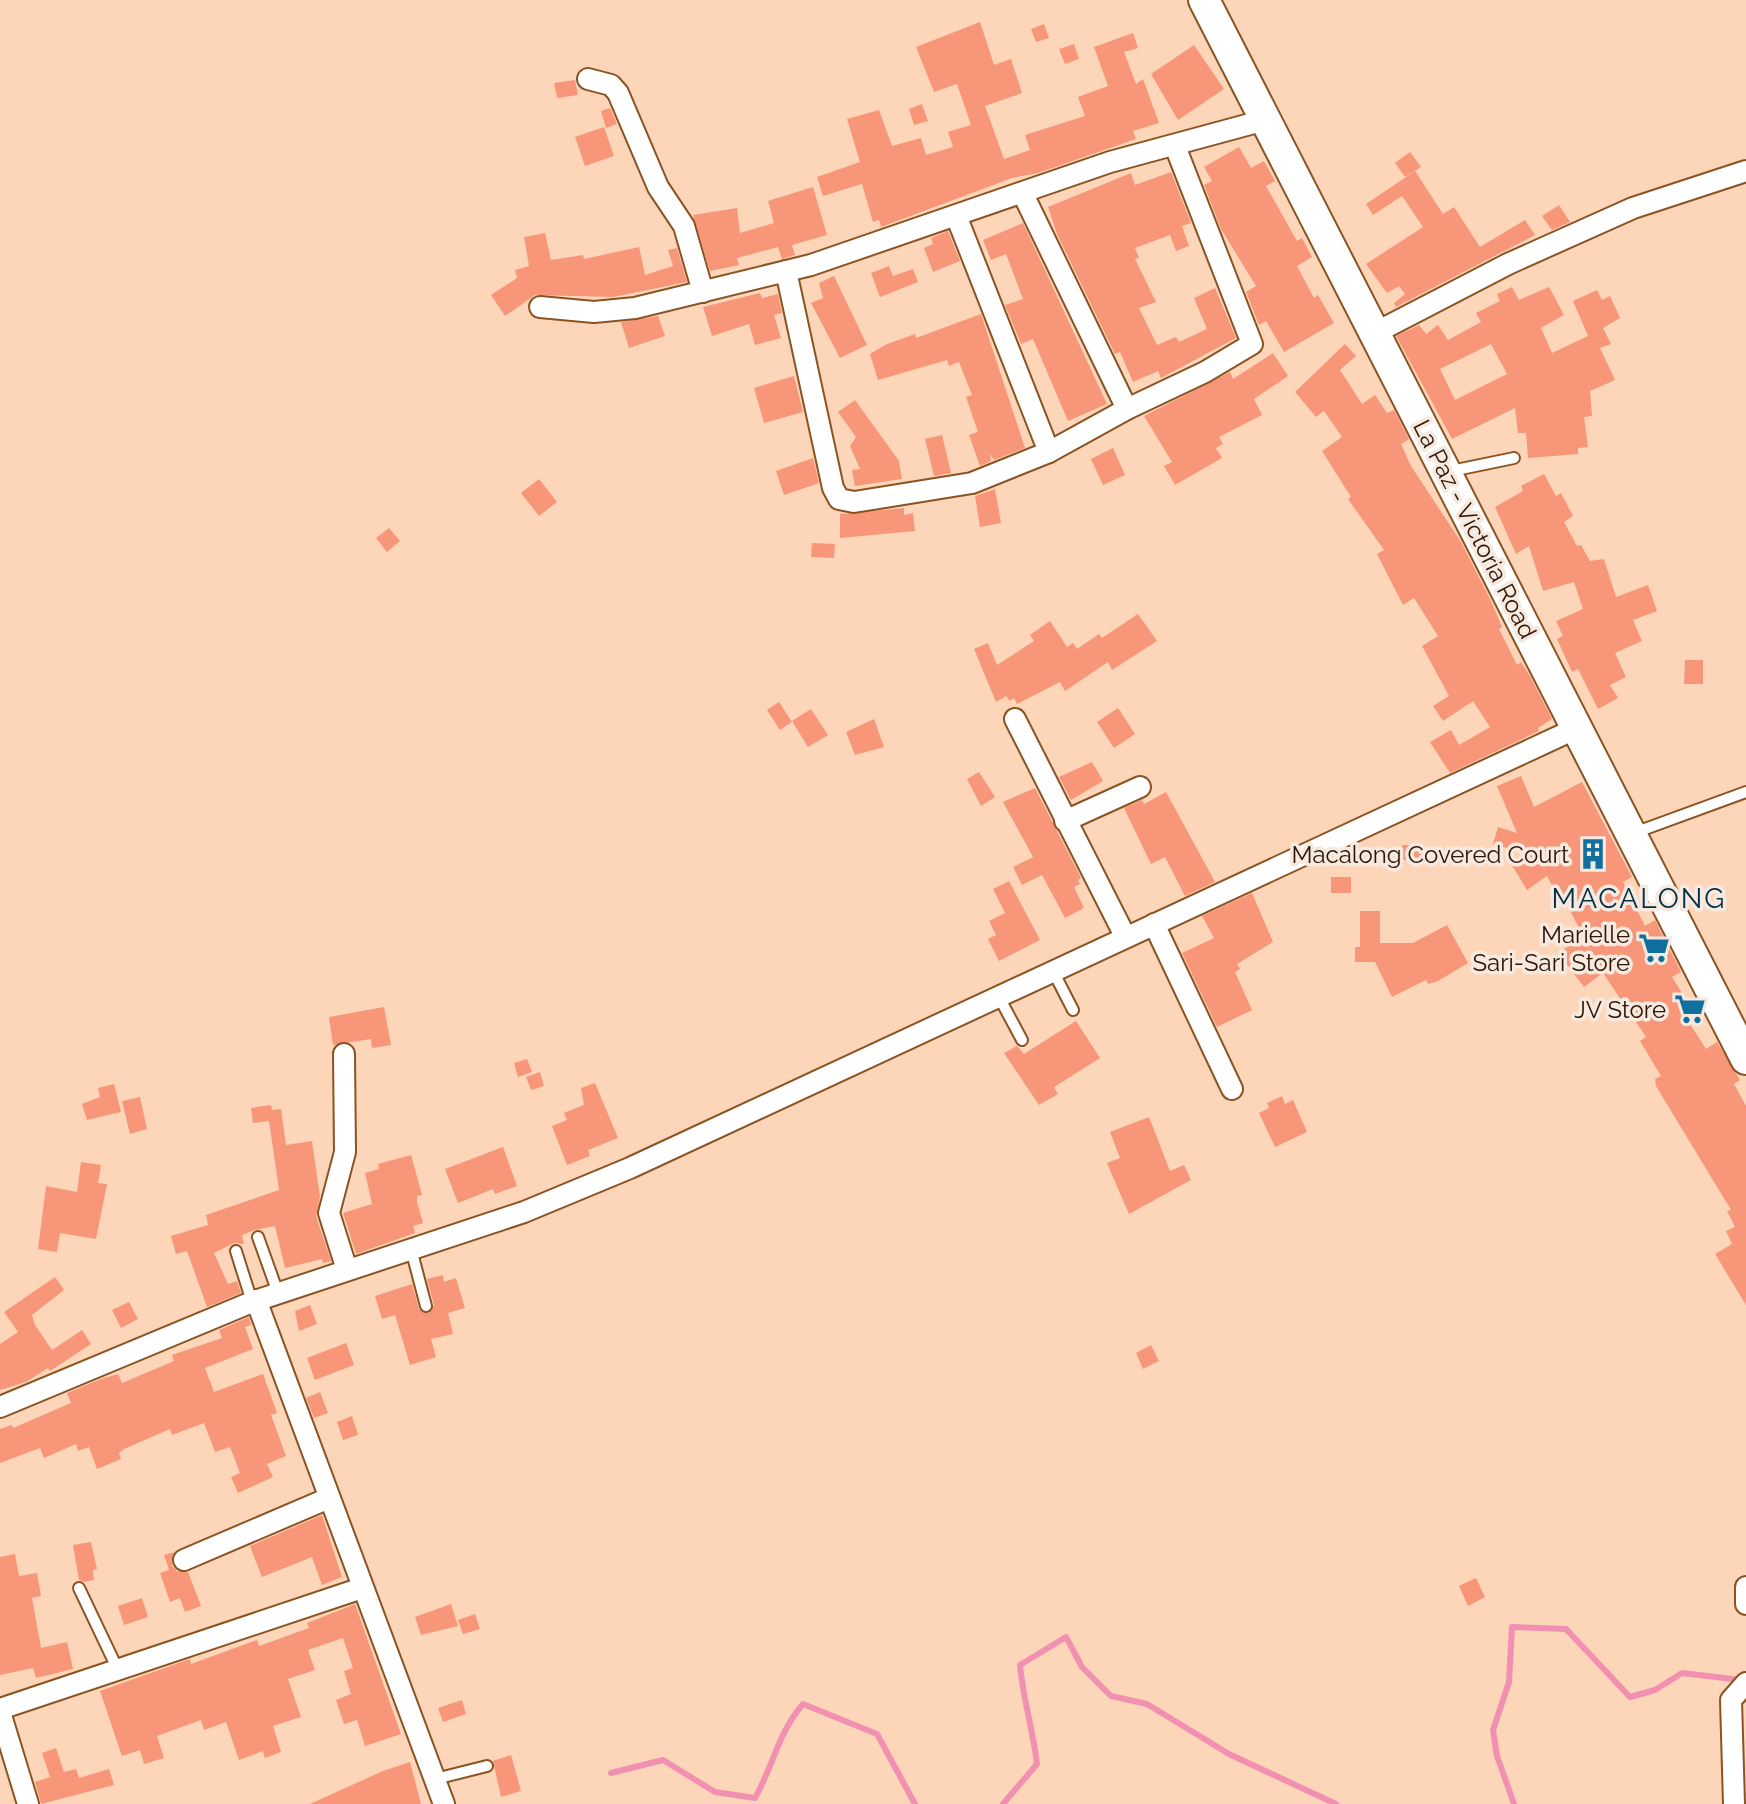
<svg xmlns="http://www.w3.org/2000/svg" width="1746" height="1804" font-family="Raleway,sans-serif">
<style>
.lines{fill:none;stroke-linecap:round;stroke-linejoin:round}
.stream{stroke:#f290b2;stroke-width:6}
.building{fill:#f79678;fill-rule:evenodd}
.service-casing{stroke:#8c5322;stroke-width:14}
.minor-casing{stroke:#8c5322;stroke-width:24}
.secondary-casing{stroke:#8c5322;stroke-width:34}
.service{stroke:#fff;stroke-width:10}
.minor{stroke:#fff;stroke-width:20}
.secondary{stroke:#fff;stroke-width:30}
.labels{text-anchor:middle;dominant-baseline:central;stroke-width:7;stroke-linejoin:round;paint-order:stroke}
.street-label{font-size:24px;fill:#2e1704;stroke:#f6e9df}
.poi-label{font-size:24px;fill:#2e1704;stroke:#f6e9df;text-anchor:end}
.quarter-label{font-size:28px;letter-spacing:2px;fill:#042f45;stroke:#f6e9df}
</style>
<rect width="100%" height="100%" fill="#fdd6b9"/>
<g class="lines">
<!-- stream -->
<g class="stream">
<path d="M611,1773L663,1760L715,1792L755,1798C774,1764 778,1733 803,1704L877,1734L915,1804"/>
<path d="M1003,1804L1037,1764C1033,1730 1023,1699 1020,1665L1066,1637L1082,1667L1111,1696L1147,1704L1229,1754L1336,1804"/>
<path d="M1514,1804L1497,1756L1493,1730L1509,1682L1512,1627L1566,1629L1630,1697L1655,1690L1682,1673L1742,1680"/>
</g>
</g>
<!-- building -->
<g class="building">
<path d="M980,22L994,65L1011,59L1022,93L985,106L1004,159L1030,150L1025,135L1085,116L1078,97L1108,86L1094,47L1133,33L1138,48L1124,52L1136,84L1143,79L1159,123L1133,131L1136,139L1038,173L1012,178L881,227L879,220L873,222L862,184L823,196L817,177L860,162L847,119L879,110L892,146L921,138L926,155L953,147L948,132L971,125L957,84L934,92L916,47Z"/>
<path d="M1044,24L1049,38L1036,42L1031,29Z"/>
<path d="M1074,44L1079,59L1065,64L1059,49Z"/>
<path d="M1194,45L1224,89L1178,120L1151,74Z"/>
<path d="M575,80L578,95L557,98L554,83Z"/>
<path d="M922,104L928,121L914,125L909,109Z"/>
<path d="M610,108L617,124L606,128L601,111Z"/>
<path d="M604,127L614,156L585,166L575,137Z"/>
<path d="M1239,147L1251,168L1264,161L1275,181L1266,186L1297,241L1302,238L1312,257L1297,266L1314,298L1318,295L1334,323L1284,352L1266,321L1259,325L1246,292L1256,286L1221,229L1204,185L1212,181L1204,167Z"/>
<path d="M1410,152L1421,167L1405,177L1395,163Z"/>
<path d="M1415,171L1443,214L1454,207L1480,247L1525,220L1535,235L1396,307L1394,303L1405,294L1399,286L1387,293L1366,264L1423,227L1402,196L1373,215L1366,204Z"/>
<path d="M1171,172L1191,223L1182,226L1189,246L1176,251L1170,235L1135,248L1139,258L1135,259L1156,302L1139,308L1157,345L1176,337L1179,342L1207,329L1194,298L1215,288L1236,338L1161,378L1158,371L1133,382L1120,352L1115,354L1057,234L1048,207L1131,173L1135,185Z"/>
<path d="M813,187L827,235L792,245L795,255L782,259L778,247L737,258L739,265L710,271L693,215L737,208L740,233L774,223L768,201Z"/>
<path d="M1559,205L1570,222L1552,230L1542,216Z"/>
<path d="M1023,223L1107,404L1068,421L1033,339L1021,344L1005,305L1023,299L1006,254L991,260L983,240Z"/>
<path d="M948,231L960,261L933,272L924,248L933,244L931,238Z"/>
<path d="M545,233L551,260L583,255L584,259L639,247L645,275L673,266L668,250L677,248L687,282L613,297L535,295L505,316L491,295L517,278L515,270L529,266L524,237Z"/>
<path d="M889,266L893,276L913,269L918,282L880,297L871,273Z"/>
<path d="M834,276L867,345L840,358L811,303L823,298L819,283Z"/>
<path d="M1512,287L1519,300L1549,287L1564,315L1541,328L1552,353L1588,336L1573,301L1597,290L1602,300L1610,296L1620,318L1603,328L1611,344L1600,348L1615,380L1590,391L1592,416L1584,417L1588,447L1578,448V454L1528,458L1526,433H1518L1515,408L1452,439L1396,336L1419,325L1426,334L1438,325L1448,340L1481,322L1476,313L1500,301L1497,294ZM1491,344L1507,374L1455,400L1440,369Z"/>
<path d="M760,293L762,298L778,294L782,313L774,315L781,338L755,345L749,324L712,336L703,307Z"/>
<path d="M981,314L1025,448L994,460L990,454L991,461L980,466L969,435L978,432L966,397L972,395L959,362L949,366L947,360L878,380L870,354L887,344L915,334L916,338Z"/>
<path d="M658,316L665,336L629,348L621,322Z"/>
<path d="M1345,344L1356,356L1340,370L1362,404L1375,395L1387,413L1394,410L1409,439L1401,444L1411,466L1461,542L1490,599L1502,627L1499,629L1517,665L1521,662L1530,676L1552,719L1538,728L1539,731L1450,773L1430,742L1451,730L1459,745L1490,727L1473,701L1443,721L1433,706L1449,696L1422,646L1438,636L1414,598L1403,605L1377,554L1384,550L1348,499L1351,497L1322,451L1342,437L1324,411L1316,417L1295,392Z"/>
<path d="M1273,353L1288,376L1254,399L1262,415L1219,437L1223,444L1216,448L1222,458L1175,485L1164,466L1172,462L1144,416L1230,372L1233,379Z"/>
<path d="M794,376L803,412L764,423L754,388Z"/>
<path d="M855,400L899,461L902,479L855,486L852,470L860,469L850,446L856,437L838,412Z"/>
<path d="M942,435L951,473L934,476L925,439Z"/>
<path d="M1113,448L1125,475L1103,485L1091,459Z"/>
<path d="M813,458L819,483L784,495L776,471Z"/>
<path d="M1544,474L1556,496L1561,493L1573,516L1564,522L1577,546L1581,545L1590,561L1604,559L1616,597L1648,585L1657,611L1633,620L1642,641L1615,653L1626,677L1610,685L1618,698L1598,709L1578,669L1572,672L1557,639L1563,636L1556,621L1583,609L1574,582L1543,591L1529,546L1516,554L1495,507L1523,491L1521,486Z"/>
<path d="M539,479L557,502L539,516L521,493Z"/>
<path d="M995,489L1001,523L980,527L975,496Z"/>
<path d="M904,508V515L913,513L915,531L840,538V514Z"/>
<path d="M389,528L400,541L387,552L376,538Z"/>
<path d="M812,543L835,544L834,558L811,557Z"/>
<path d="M1138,614L1157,641L1112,670L1108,662L1065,691L1060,682L1017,704L1014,698L1010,701L1006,696L996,702L974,649L988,643L997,665L1034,641L1030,635L1050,621L1067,647L1073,643L1077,649L1099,634L1102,638Z"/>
<path d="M1685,660H1703V684H1684Z"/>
<path d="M779,702L792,722L780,730L767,710Z"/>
<path d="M1118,708L1135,734L1114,748L1097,722Z"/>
<path d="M811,709L828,735L808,747L792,721Z"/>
<path d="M874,719L884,747L855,755L846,732Z"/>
<path d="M1092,762L1103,781L1071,800L1059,777Z"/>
<path d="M979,772L995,797L981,806L967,779Z"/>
<path d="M1521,776L1534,807L1582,782L1632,877L1623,882L1645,926L1655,920L1681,972L1672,977L1687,1001L1693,998L1702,1012L1688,1021L1706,1049L1717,1042L1740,1080L1734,1084L1746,1106V1305L1715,1254L1732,1244L1726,1231L1735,1227L1727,1211L1731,1210L1656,1086L1655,1079L1661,1076L1640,1041L1646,1037L1603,973L1584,987L1558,953L1583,936L1560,891L1556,893L1547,876L1527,890L1510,862L1524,853L1493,844L1498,827L1517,833L1497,786Z"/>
<path d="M1035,788L1081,878L1078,880L1080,884L1074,887L1084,908L1065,918L1042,875L1022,885L1013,867L1033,857L1003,802Z"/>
<path d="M1166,792L1215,882L1185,896L1165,857L1151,864L1124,808L1142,800L1144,804Z"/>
<rect x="1402" y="845" width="20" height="15"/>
<rect x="1331" y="877" width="20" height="16"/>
<path d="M1009,881L1040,940L999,961L988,939L996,935L989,921L1005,913L993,889Z"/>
<path d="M1252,893L1273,942L1237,964L1240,969L1235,972L1252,1010L1217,1027L1182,953L1214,938L1202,916Z"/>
<path d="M1360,911H1380V943H1413L1447,925L1468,963L1438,981L1428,984L1426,980L1392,997L1375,962H1355V947H1360Z"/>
<path d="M384,1007L391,1045L372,1048L371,1039L333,1045L329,1017Z"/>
<path d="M1076,1021L1100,1058L1054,1087L1058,1094L1039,1105L1004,1053L1017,1046L1024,1054Z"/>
<path d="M527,1059L532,1072L518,1077L514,1063Z"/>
<path d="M540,1072L544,1086L531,1090L526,1077Z"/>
<path d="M595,1083L618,1138L588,1150L590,1156L567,1165L552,1126L567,1120L564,1113L584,1105L581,1088Z"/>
<path d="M114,1084L121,1112L87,1120L82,1104L100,1097L98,1088Z"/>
<path d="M1282,1096L1285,1104L1293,1100L1307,1132L1275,1147L1259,1113L1269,1108L1267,1103Z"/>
<path d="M140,1097L147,1129L130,1134L122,1101Z"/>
<path d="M271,1105L272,1110L281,1109L286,1145L312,1141L320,1197L316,1216L331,1261L323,1263L322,1259L285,1268L275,1226L255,1230L242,1235L244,1244L234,1243L214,1253L228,1284L237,1281L241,1293L207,1307L187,1251L176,1254L171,1236L208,1225L206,1215L279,1190L269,1121L253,1123L251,1108Z"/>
<path d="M1149,1117L1170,1171L1184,1165L1191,1180L1129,1214L1107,1163L1120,1158L1110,1132Z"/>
<path d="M503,1147L517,1186L495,1194L493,1189L458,1203L445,1169Z"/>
<path d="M411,1155L422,1195L417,1196V1202L423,1223L413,1226L415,1233L356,1254L343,1213L372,1204L365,1173L379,1169L378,1164Z"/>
<path d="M81,1162L101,1165L98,1183L107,1184L96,1239L60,1233L57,1252L38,1249L46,1186L77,1192Z"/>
<path d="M443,1275L444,1282L456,1278L465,1308L448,1313L453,1334L431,1339L436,1357L410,1365L395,1315L382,1319L375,1296L412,1284L419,1309L429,1313L434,1305L427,1279Z"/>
<path d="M55,1277L64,1290L32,1315L35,1325L52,1350L82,1330L91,1344L50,1371L48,1368L26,1382L0,1390V1344L18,1332L4,1312Z"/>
<path d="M129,1302L138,1319L121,1328L112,1310Z"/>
<path d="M310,1305L317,1324L299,1331L295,1311Z"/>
<path d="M249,1317L251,1325L245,1327L253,1349L205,1368L214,1392L263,1374L277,1413L271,1415L286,1456L267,1464L273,1477L238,1493L231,1477L240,1473L230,1447L215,1452L204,1423L172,1435L170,1429L124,1449L119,1453L121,1459L97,1469L89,1447L78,1451L76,1444L44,1458L40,1448L0,1463V1429L12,1425L13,1428L71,1403L67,1393L101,1379L118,1374L122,1383L174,1361L172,1355L222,1338L219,1330Z"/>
<path d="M346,1343L354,1365L315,1380L307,1358Z"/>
<path d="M1151,1345L1159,1361L1143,1369L1136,1353Z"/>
<path d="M320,1392L328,1413L314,1418L306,1398Z"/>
<path d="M352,1416L358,1435L343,1440L337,1422Z"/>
<path d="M322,1515L342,1577L322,1585L312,1557L262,1577L250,1546Z"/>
<path d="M91,1542L97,1569L93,1570L94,1580L84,1582L79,1580L73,1545Z"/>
<path d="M174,1552L172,1566L177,1571L188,1572L201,1606L185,1612L180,1598L170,1602L160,1573L169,1570L164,1555Z"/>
<path d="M15,1554L19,1576L37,1573L41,1596L32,1598L41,1648L67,1642L73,1669L36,1678L33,1668L0,1675V1557Z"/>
<path d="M1476,1578L1485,1597L1468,1606L1459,1586Z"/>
<path d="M142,1598L148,1617L124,1625L118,1606Z"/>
<path d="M355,1604L401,1734L365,1746L357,1720L344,1724L336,1700L351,1694L344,1671L353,1668L343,1638L308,1650L315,1670L288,1679L301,1717L273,1726L281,1752L265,1758L263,1751L239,1760L226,1722L204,1730L201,1720L157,1736L164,1758L144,1764L140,1750L122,1756L100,1691L190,1659L191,1664L257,1640L259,1646L309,1628L307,1623Z"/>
<path d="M451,1604L458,1626L421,1635L415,1617Z"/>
<path d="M475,1614L480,1629L463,1634L458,1620Z"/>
<path d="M462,1700L466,1714L443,1722L438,1708Z"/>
<path d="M56,1748L64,1772L76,1769L79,1778L109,1769L114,1785L41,1804L35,1782L50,1777L42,1753Z"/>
<path d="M511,1755L521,1791L501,1797L493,1761Z"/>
<path d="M410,1762L421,1804H310L383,1771Z"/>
</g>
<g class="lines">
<defs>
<g id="service">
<path d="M1451,471L1514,458"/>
<path d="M1634,833L1746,792"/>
<path d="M1053,971L1073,1010"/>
<path d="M999,997L1022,1040"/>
<path d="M258,1237L278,1293"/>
<path d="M411,1249L426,1306"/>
<path d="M236,1251L252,1302"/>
<path d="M79,1588L118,1670"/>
<path d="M435,1779L487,1766"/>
</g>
<g id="minor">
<path d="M588,79L611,85L618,93L658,187L684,226L703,292"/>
<path d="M957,218L1049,452"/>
<path d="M786,271L833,488L839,499L854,502L972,483L1049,452L1127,409L1023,194"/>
<path d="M540,307L594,312L635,308L811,265L1110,162L1265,120"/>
<path d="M1373,334L1508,264L1633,208L1746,171"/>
<path d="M1127,409L1205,372L1252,344L1175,146"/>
<path d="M1015,719L1125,936"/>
<path d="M1065,821L1140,787"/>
<path d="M1154,924L1232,1089"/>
<path d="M344,1054L345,1152L329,1213L347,1270"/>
<path d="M256,1300L444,1804"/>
<path d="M0,1407L252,1302L524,1212L630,1168L1577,728"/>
<path d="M184,1560L329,1498"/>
<path d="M1746,1587V1604"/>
<path d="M0,1709L362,1588"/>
<path d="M0,1712L28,1804"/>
<path d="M1734,1804L1731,1700L1746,1683"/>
</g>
<path id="secondary" d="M1204,0L1746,1059"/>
</defs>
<!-- service casing -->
<use href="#service" class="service-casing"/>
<!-- minor casing -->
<use href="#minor" class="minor-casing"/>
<!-- secondary casing -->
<use href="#secondary" class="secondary-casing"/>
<!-- service -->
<use href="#service" class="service"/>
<!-- minor -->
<use href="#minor" class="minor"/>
<!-- secondary -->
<use href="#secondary" class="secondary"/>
</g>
<!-- icons -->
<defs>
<symbol id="building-bare" viewBox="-9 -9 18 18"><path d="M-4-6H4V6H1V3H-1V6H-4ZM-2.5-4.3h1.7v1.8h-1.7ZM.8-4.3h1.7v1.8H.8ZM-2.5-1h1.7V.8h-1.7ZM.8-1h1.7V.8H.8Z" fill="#116f9d" stroke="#f6e9df" stroke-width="2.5" paint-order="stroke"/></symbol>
<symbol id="supermarket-bare" viewBox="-9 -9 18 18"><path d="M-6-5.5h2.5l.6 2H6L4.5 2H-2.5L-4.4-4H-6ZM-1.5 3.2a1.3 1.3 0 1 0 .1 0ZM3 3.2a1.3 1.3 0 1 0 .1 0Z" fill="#116f9d" stroke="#f6e9df" stroke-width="2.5" paint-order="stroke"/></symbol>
</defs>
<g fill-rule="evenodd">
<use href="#building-bare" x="1571" y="832" width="44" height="44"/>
<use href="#supermarket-bare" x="1632" y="926" width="44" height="44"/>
<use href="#supermarket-bare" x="1668" y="987" width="44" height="44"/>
</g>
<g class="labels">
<!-- street labels -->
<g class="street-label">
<text transform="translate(1475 529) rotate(63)">La Paz - Victoria Road</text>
</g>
<!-- poi labels -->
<g class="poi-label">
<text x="1569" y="854">Macalong Covered Court</text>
<text x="1630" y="934">Marielle<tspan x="1630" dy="28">Sari-Sari Store</tspan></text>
<text x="1666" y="1009">JV Store</text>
</g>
<!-- quarter labels -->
<g class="quarter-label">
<text x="1639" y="898">MACALONG</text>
</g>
</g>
</svg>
